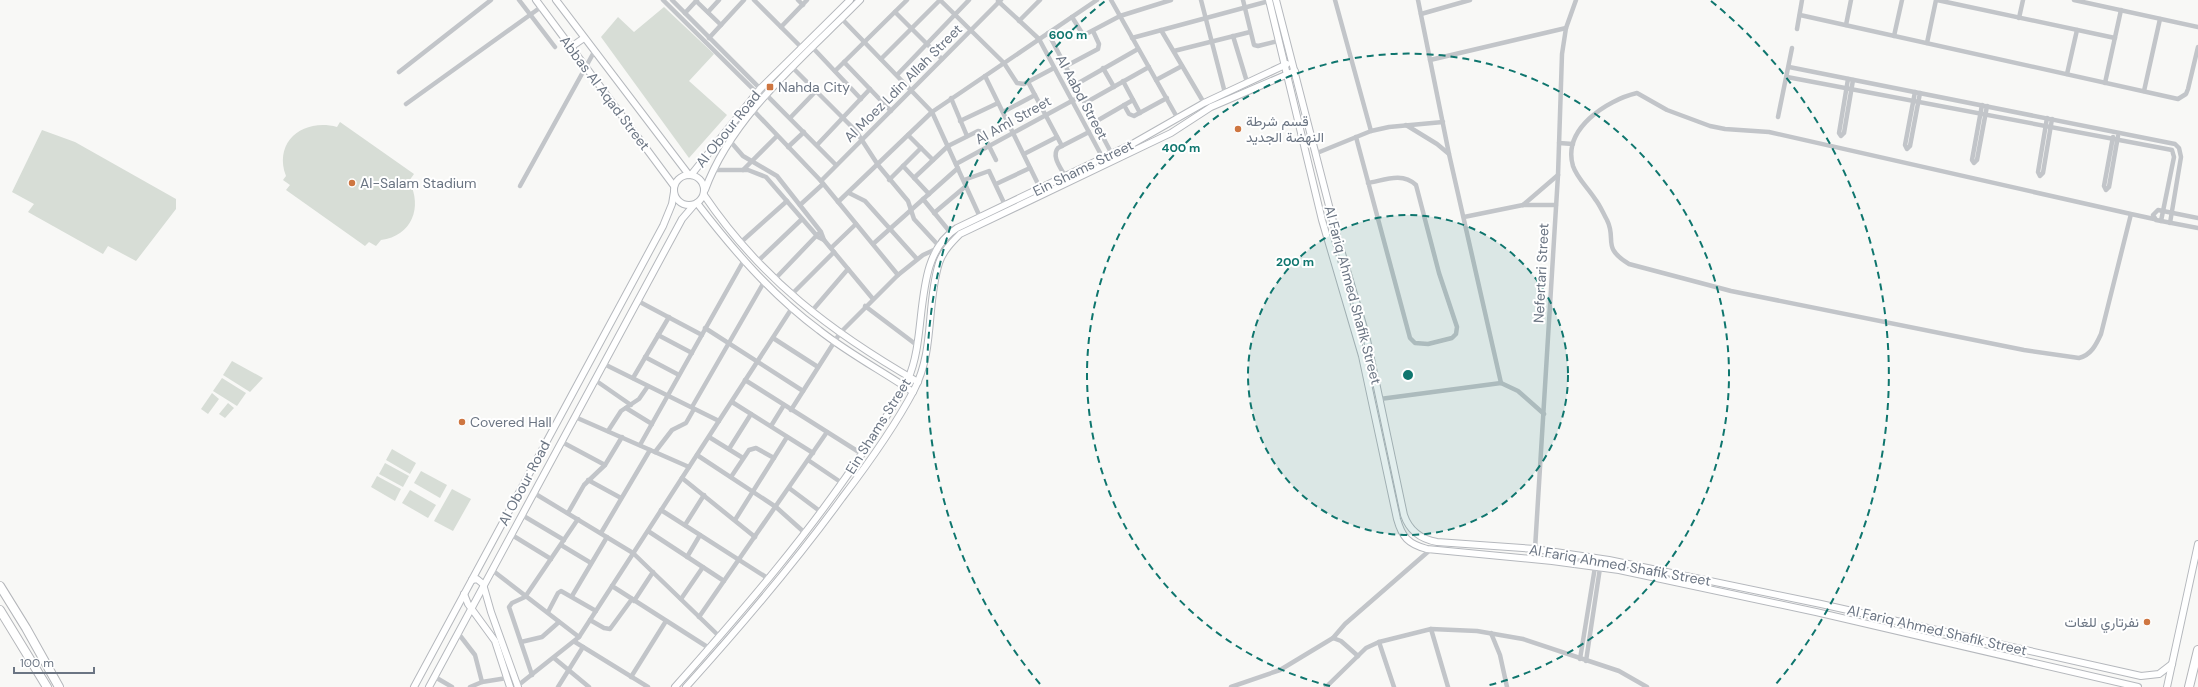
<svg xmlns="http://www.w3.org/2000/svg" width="2198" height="687" font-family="'DM Sans',Vazirmatn,sans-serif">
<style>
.green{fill:#d7ddd6}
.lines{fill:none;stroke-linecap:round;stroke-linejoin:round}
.secondary-casing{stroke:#b5b8bd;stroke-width:8}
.highway-casing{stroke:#b4b6ba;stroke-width:10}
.street{stroke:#c2c5c9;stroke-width:4.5}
.secondary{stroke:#fff;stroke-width:6}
.highway{stroke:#fff;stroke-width:8}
.ring{fill:none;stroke:#0f766e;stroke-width:2;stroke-dasharray:7 5}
.poi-dot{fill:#ce7641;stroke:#fff;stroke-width:1.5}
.labels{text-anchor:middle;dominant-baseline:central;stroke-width:4;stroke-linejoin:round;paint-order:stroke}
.street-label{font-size:14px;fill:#6b7583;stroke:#fff}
.poi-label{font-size:14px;fill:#6b7583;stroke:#fff;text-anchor:start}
.centre{fill:#0f766e;stroke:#fff;stroke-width:2}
.ring-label{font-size:12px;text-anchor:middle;font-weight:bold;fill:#0f766e;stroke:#fff;stroke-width:4;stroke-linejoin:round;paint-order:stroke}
</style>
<rect width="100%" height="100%" fill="#f8f8f6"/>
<!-- green -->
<g class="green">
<path d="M664,7L714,54L689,81L727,115L689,158L601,37L618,17L634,32Z"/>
<path d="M340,122L414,174L409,181C423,207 412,236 381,240L376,246L369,242L365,246L286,190L290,185L283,180L286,176C273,141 304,118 337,127Z"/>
<path d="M42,130L75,142L176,199V209L136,261L108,246L103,254L28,212L34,204L12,192Z"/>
<path d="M232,361L263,378L250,392L223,375Z"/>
<path d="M222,378L246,393L237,406L213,391Z"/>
<path d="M212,393L219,399L208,414L201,409Z"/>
<path d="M228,403L234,408L225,418L219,414Z"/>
<path d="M392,449L416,463L410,474L386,460Z"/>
<path d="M385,463L409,476L403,487L379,474Z"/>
<path d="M421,471L447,485L440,498L414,483Z"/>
<path d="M377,476L401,489L395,501L371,487Z"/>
<path d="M452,489L471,499L453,531L434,521Z"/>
<path d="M410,490L436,505L428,518L402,503Z"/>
</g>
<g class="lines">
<defs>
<g id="secondary">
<path d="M536,0L674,186"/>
<path d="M556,0L689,175"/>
<path d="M1269,0L1322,220L1362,356L1397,519C1402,537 1408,544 1427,549L1552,561L1619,570L1816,612L2138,687"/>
<path d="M1276,0L1336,233L1366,335L1404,515C1409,530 1420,539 1437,542L1535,549L1609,560L1821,604L2141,676L2159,674L2172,664"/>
<path d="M571,47L584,38"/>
<circle cx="689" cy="190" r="15"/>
<path d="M691,175L760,89L850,0"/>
<path d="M705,190C732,115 805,56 860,0"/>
<path d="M704,195C761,279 831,332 918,382"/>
<path d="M697,203C733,250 772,295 819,330C848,353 882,371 913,392"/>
<path d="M472,580L477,579L483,584L491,612L518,687"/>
<path d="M464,594L468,604L495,641L510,687"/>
<path d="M414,687L663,226L672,204L674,192"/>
<path d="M429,687L682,219L694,205"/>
<path d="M675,687C744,609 812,531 869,443C882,422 898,401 908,379C929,333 911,257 957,228L1134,143L1204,103L1287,64"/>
<path d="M686,687C741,626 794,564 842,498C868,464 894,428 914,390C935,350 926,305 939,263C943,251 952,242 960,234L1171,133L1211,107L1295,71"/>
<path d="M2167,687L2198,544"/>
</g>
<g id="highway">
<path d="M0,586L26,628L59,687"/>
<path d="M0,610L47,687"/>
<path d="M2189,687L2198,650"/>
</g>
</defs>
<!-- secondary casing -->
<use href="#secondary" class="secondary-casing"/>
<!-- highway casing -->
<use href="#highway" class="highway-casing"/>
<!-- street -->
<g class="street">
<path d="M519,0L555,47"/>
<path d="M663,0L763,99"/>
<path d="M672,0L836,165"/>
<path d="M754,0L802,48"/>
<path d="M798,0L803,5"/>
<path d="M940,0L1004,63L1017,83L1024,84L1054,68"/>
<path d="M1111,0L1178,119"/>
<path d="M1201,0L1225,93"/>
<path d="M1243,0L1254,45L1258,46L1278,41"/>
<path d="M1335,0L1371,131"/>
<path d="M1418,0L1449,154L1501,383"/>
<path d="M1937,0L2115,38"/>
<path d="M2074,0L2198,27"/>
<path d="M696,1L721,25"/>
<path d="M998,1L1039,39L1106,164"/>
<path d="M708,12L719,0"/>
<path d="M895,12L942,59"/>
<path d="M685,13L697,0"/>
<path d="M1421,14L1470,0"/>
<path d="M1800,15L2178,99L2186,94L2188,89L2198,47"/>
<path d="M1072,17L1082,33L1086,34L1120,16L1171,0"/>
<path d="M2019,18L2023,0"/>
<path d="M842,19L932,112L980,217"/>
<path d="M1019,21L1040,0"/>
<path d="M1846,25L1851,0"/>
<path d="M781,27L807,0"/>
<path d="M1797,29L1802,0"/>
<path d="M1161,30L1204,103"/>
<path d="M1048,33L1115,160"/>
<path d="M1233,36L1247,82"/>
<path d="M1894,36L1902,0"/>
<path d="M709,38L744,0"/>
<path d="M1132,38L1269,1"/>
<path d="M1927,43L1936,0"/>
<path d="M813,48L861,99"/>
<path d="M1174,51L1250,32"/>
<path d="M881,59L940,0"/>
<path d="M1430,60L1566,28"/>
<path d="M844,62L891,111"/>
<path d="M1066,66L1098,49L1099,44L1093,31"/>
<path d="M1789,67L2175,144L2179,148L2181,157L2170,223"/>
<path d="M793,68L856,131L878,165L908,201L914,219L938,245"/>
<path d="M1103,68L1114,87"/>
<path d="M835,71L907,0"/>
<path d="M399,72L491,0"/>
<path d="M2067,74L2077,30"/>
<path d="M897,75L969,0"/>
<path d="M985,76L1040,188"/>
<path d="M1787,77L2172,150L2174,157L2161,221"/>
<path d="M1848,79L1839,133L1841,136L1844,133L1853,80"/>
<path d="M1156,80L1182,66"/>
<path d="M1123,81L1140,113"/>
<path d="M1028,82L1062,146"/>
<path d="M2105,83L2121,10"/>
<path d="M1075,85L1138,49"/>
<path d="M2144,91L2160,19"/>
<path d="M1915,92L1905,145L1907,149L1910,146L1920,93"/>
<path d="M951,98L967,136"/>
<path d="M1085,103L1149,67"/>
<path d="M406,104L541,7"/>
<path d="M1124,105L1129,114L1134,116L1167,98"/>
<path d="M1982,105L1972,160L1974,163L1977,160L1987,106"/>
<path d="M754,111L821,181L898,275"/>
<path d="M1003,112L1035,95"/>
<path d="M1778,117L1792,48"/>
<path d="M790,118L816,91"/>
<path d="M2047,118L2038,172L2040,176L2043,173L2052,119"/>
<path d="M960,121L998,103"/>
<path d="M1095,122L1133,100"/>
<path d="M1406,125L1437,144L1449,154"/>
<path d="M908,135L933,160"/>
<path d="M1356,137L1410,338L1415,343L1428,344L1452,338L1456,334L1457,327L1439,273L1416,185C1402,172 1385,180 1368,183"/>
<path d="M2113,137L2104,186L2106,190L2109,187L2118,136"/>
<path d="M730,141L743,156L777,176L821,232L824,240L873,299"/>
<path d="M1559,143L1573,144"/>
<path d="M817,145L870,89"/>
<path d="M788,147L804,132"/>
<path d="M1317,153L1371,131L1389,127L1443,122"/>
<path d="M1024,154L1057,137"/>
<path d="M956,164L1081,96"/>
<path d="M903,166L929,194"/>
<path d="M713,170H748L766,177L818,237L824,240"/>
<path d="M743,170L777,136"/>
<path d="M1065,176C1061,168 1051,156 1058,148L1089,132"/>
<path d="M914,178L948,146L978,131L982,132L996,160"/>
<path d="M889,180L921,148"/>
<path d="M964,180L989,171L1005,205"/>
<path d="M821,181L1001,0"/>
<path d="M996,184L1030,168"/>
<path d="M520,186L594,52"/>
<path d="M849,193L865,201L917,259"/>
<path d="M923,199L950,232"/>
<path d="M838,202L932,112L1097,0"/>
<path d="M800,205L823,184"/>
<path d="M1523,205L1558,175"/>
<path d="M934,213L966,186"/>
<path d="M2131,214L2101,334C2096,345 2091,355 2079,358L2024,350L1731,291L1629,264C1601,247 1617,240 1607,220C1603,213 1600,205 1595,199C1588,188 1577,178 1573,166C1562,129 1607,100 1637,93L1667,110L1710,126L1725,129L1769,132L2131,214L2154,219"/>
<path d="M1464,217L1523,205H1556"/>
<path d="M2198,218L2158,210L2153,215L2156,220L2198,228"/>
<path d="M740,243L787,201"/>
<path d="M873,244L958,168"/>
<path d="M831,248L856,224"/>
<path d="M757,262L802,219"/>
<path d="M774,280L818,234"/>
<path d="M791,295L834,252"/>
<path d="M638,301L702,335"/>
<path d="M865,306L918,346"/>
<path d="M811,312L848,269"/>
<path d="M705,328L803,391"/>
<path d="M658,335L692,353"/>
<path d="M773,338L818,367"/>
<path d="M645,357L679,375"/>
<path d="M604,364L719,421"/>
<path d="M633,378L669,317"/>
<path d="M595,380L631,405"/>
<path d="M745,380L862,454"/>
<path d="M1380,399L1501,383L1518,391L1544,414"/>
<path d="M732,402L813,453"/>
<path d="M692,407L764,282"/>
<path d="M626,408L652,424"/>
<path d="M791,410L840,333L898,275L923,255L936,249"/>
<path d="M575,417L689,467"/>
<path d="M771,426L784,405"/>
<path d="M608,431L621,411L639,399L648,386"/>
<path d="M709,437L743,458"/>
<path d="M562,442L605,465"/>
<path d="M640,445L744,260"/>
<path d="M729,449L751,414"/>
<path d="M655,452L672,430L686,423L694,409"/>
<path d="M697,455L776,507L805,533"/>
<path d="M808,460L842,483"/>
<path d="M731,477L749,450L756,448L774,458"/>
<path d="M682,478L755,537"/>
<path d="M588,480L621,498"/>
<path d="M789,488L821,512"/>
<path d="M534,493L633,553L720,637"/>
<path d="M661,510L769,579"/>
<path d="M568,513L584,485L605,465L622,437"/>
<path d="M522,515L564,540"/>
<path d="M735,520L787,437"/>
<path d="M685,525L704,495"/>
<path d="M648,531L724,581"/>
<path d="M601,533L650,450"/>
<path d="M512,535L551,559"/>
<path d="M561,545L591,563"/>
<path d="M1535,549L1558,175L1562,54L1566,28L1576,0"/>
<path d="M687,557L700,535"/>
<path d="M492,570L579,637"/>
<path d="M612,586L709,648"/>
<path d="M572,596L607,537"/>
<path d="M681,599L703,567"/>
<path d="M634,601L653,572"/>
<path d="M548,612L558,593L561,591L596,611"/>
<path d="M699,617L827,432"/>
<path d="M590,620L604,628L610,629L632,599"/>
<path d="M1431,629L1448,687"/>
<path d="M458,633L475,655L482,682"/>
<path d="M1491,633L1500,655L1507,687"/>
<path d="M1333,638L1345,624L1430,550"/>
<path d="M521,642L542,637L559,622"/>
<path d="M575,642L648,687"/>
<path d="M1379,642L1394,687"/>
<path d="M554,658L589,687"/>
<path d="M1580,659L1595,567"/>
<path d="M1586,661L1600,568"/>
<path d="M532,675L509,607L512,603L525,597L578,519"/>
<path d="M435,677L452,687"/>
<path d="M631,677L666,621"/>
<path d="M470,687L482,682L507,678"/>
<path d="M516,687L579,637L792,308"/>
<path d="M558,687L583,647"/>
<path d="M1231,687L1280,670L1333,638L1341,641L1358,656"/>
<path d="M1326,687L1366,648L1379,642L1431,629L1477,631L1523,639L1619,671L1647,687"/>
</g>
<!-- secondary -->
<use href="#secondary" class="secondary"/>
<!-- highway -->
<use href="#highway" class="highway"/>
</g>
<!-- distance rings -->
<circle cx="1408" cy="375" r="160" fill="#0f766e" fill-opacity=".12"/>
<g class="ring">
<circle cx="1408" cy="375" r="160"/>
<path d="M1330 686A321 321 0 1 1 1486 686"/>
<path d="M1040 684A481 481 0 0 1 1105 1M1711 1A481 481 0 0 1 1776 684"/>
</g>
<!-- markers -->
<g class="poi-dot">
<rect x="766" y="83" width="8" height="8" rx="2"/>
<circle cx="1238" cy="129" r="4"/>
<circle cx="352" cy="183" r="4"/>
<circle cx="462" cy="422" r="4"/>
<circle cx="2147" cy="622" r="4"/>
</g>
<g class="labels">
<!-- street labels -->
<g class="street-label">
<text transform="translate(903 83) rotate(-45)">Al Moez Ldin Allah Street</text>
<text transform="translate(605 93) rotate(53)">Abbas Al Aqad Street</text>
<text transform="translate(1082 97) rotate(62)">Al Aabd Street</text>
<text transform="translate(1013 120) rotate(-29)">Al Aml Street</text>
<text transform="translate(728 129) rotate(-51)">Al Obour Road</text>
<text transform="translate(1083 168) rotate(-26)">Ein Shams Street</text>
<text transform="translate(1541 273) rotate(-87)">Nefertari Street</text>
<text transform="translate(1353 295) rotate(75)">Al Fariq Ahmed Shafik Street</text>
<text transform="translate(878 426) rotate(-58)">Ein Shams Street</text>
<text transform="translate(524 483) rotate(-62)">Al Obour Road</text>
<text transform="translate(1620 565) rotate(10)">Al Fariq Ahmed Shafik Street</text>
<text transform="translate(1937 630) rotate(13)">Al Fariq Ahmed Shafik Street</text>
</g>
<!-- poi labels -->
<g class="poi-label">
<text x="778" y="87">Nahda City</text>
<text x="1246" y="121">قسم شرطة<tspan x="1246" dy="16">النهضة الجديد</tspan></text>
<text x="360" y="183">Al-Salam Stadium</text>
<text x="470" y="422">Covered Hall</text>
<text x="2139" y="622" text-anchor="end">نفرتاري للغات</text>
</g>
</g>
<circle cx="1408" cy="375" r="6" class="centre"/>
<g class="ring-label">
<text x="1068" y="39">600 m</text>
<text x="1181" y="152">400 m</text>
<text x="1295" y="266">200 m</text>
</g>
<!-- scale -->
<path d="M14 667v6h80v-6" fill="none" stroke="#6b7583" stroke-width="2"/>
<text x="20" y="667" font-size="12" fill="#6b7583" stroke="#ffffff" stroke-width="3" paint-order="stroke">100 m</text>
</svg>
